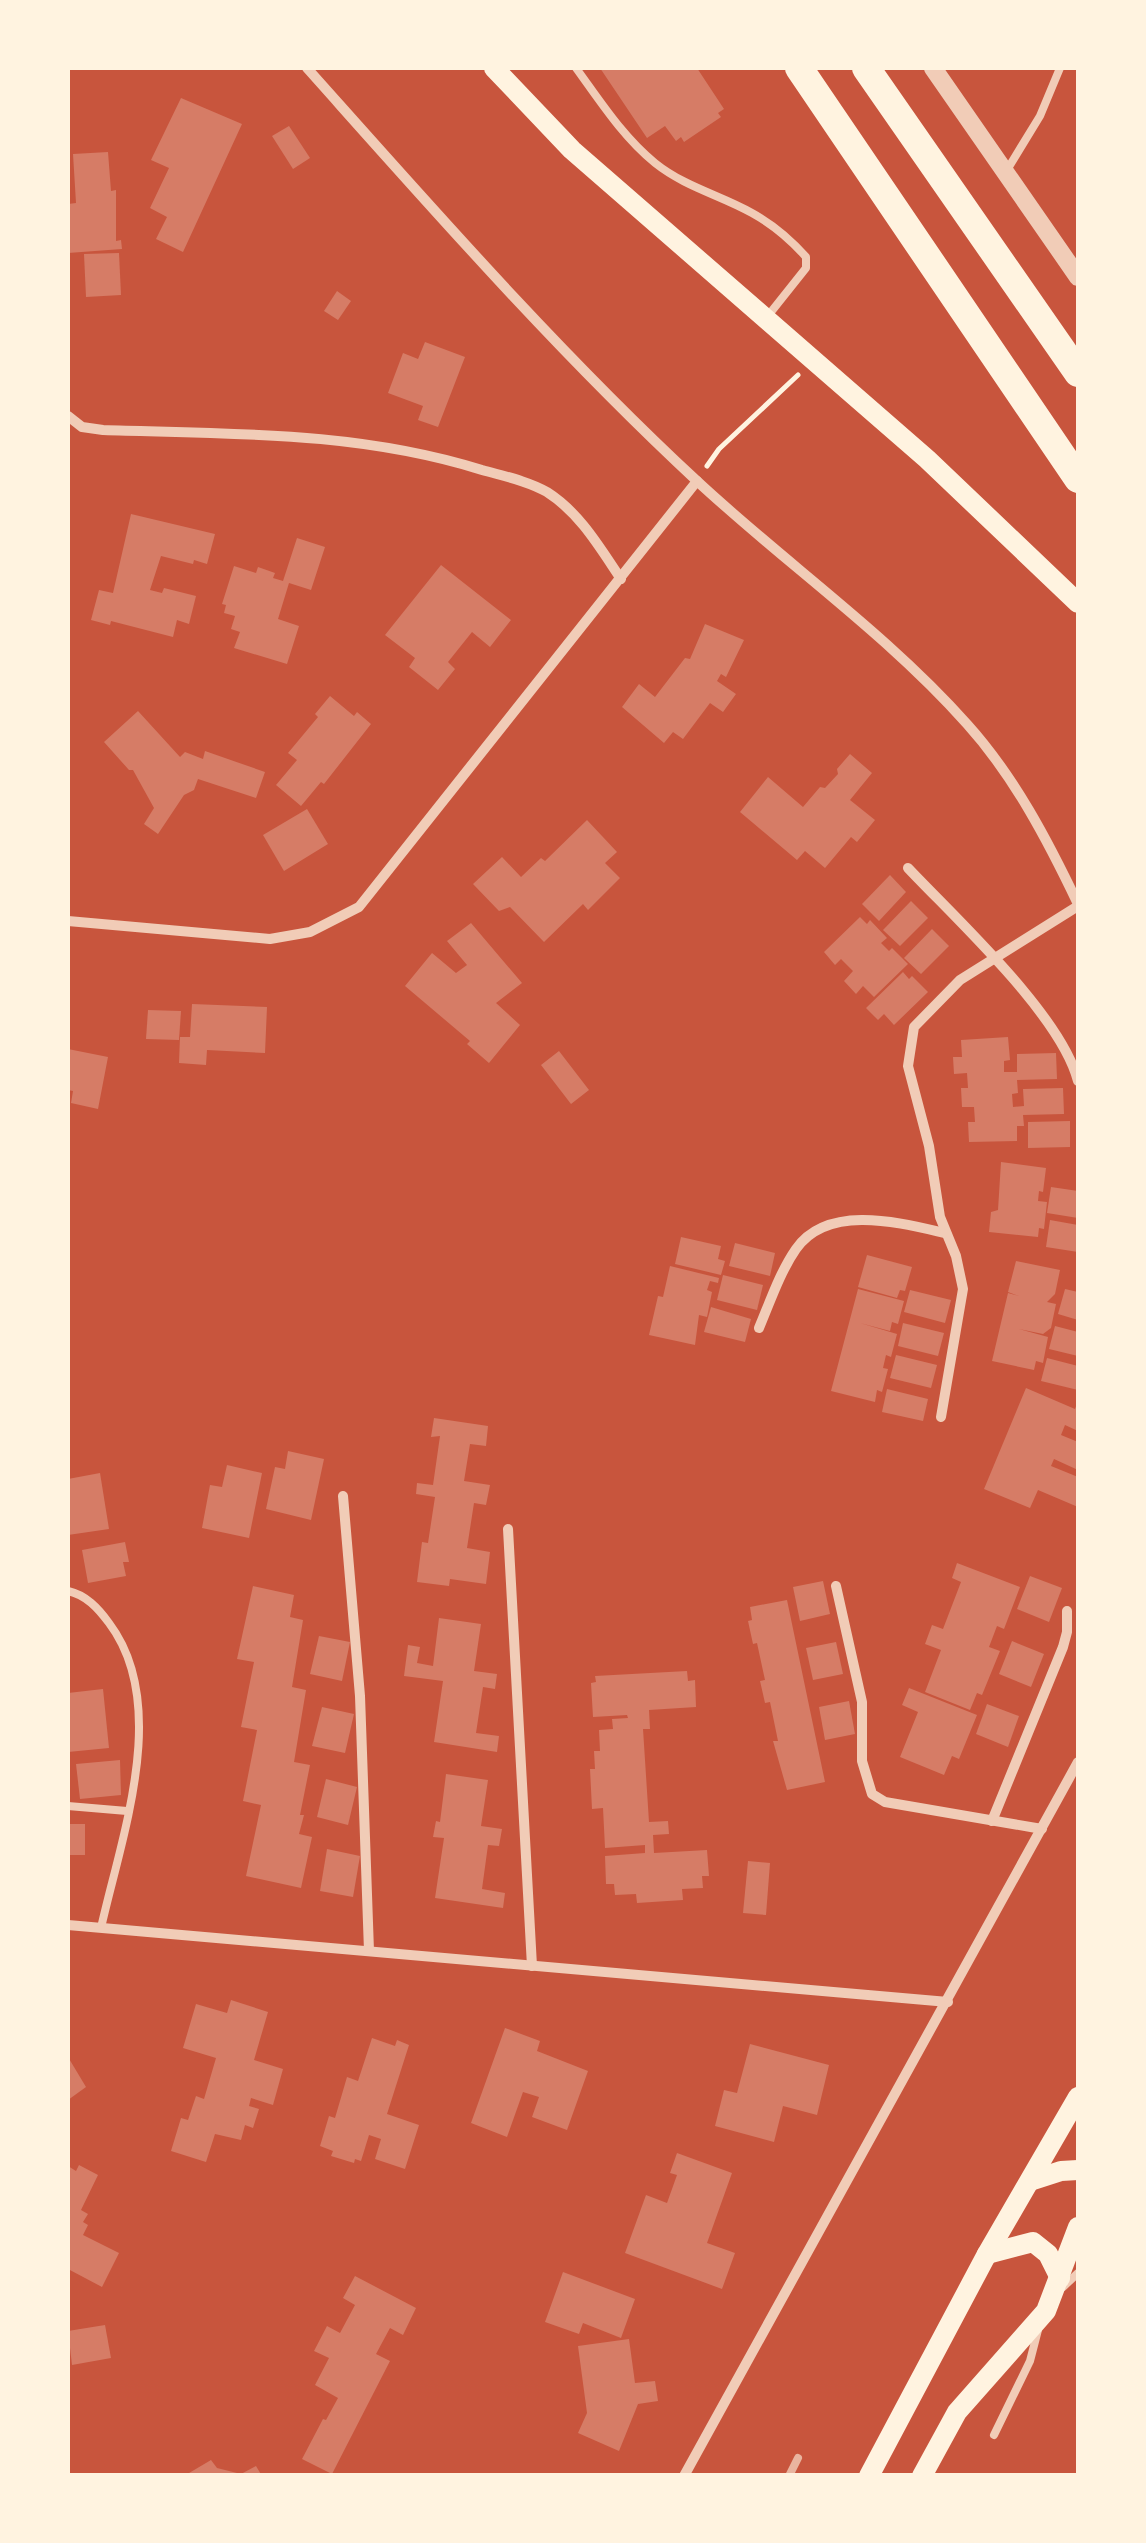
<svg xmlns="http://www.w3.org/2000/svg" width="1146" height="2543" font-family="Mulish,sans-serif">
<style>
.building{fill:#d67c66}
.lines{fill:none;stroke-linecap:round;stroke-linejoin:round}
.path{stroke:#fff3e0;stroke-width:5}
.service{stroke:#f1ccb7;stroke-width:8}
.minor{stroke:#f1ccb7;stroke-width:10}
.tertiary{stroke:#f1ccb7;stroke-width:18}
.secondary{stroke:#fff3e0;stroke-width:20}
.motorway{stroke:#fff3e0;stroke-width:28}
.rail{stroke:#e9b49f;stroke-width:8}
</style>
<rect width="100%" height="100%" fill="#c8553d"/>
<!-- building -->
<g class="building">
<path d="M600,68H697L724,109L718,113L721,117L684,142L681,137L676,141L665,126L647,138Z"/>
<path d="M181,98L242,124L183,252L156,239L167,217L150,208L169,168L151,160Z"/>
<path d="M289,126L310,158L293,169L272,136Z"/>
<path d="M108,152L111,191L116,190V241L121,240L122,249L68,253V204L76,203L73,154Z"/>
<path d="M119,253L121,295L86,297L84,254Z"/>
<path d="M337,291L351,301L338,320L324,311Z"/>
<path d="M425,342L465,357L438,427L418,420L423,406L388,393L403,353L418,359Z"/>
<path d="M131,514L215,534L207,564L194,560L193,564L161,556L150,590L162,593L164,588L196,596L189,624L177,620L173,637L111,621L110,625L91,620L99,590L113,593Z"/>
<path d="M297,538L325,547L311,590L289,583L278,619L299,626L287,664L234,648L240,632L231,629L235,616L224,613L226,605L222,604L234,566L256,573L258,567L275,573L273,578L283,581Z"/>
<path d="M441,565L511,620L490,647L472,632L448,662L455,669L438,690L409,667L415,658L385,635Z"/>
<path d="M705,624L744,640L726,677L721,674L717,681L736,694L723,712L710,703L683,739L673,732L664,743L622,707L639,684L655,697L685,658L690,659Z"/>
<path d="M330,696L354,716L357,712L371,724L324,784L321,782L301,806L276,785L297,760L288,753L318,717L315,714Z"/>
<path d="M138,711L180,757L185,752L203,759L205,751L265,772L256,798L198,779L194,790L184,795L158,834L144,824L154,808L133,770H129L104,742Z"/>
<path d="M850,754L872,773L850,800L875,820L857,842L851,837L825,868L805,851L797,860L740,812L768,777L803,807L820,787L825,788L838,774L837,769Z"/>
<path d="M307,809L328,844L284,871L263,835Z"/>
<path d="M587,820L617,852L605,863L620,878L588,910L583,904L544,942L510,907L499,911L473,884L502,857L521,877L541,858L545,861Z"/>
<path d="M890,875L906,892L879,921L862,904Z"/>
<path d="M911,901L928,918L900,946L883,930Z"/>
<path d="M860,917L867,924L870,920L887,938L881,943L889,951L892,948L908,964L874,997L863,986L856,994L844,981L853,971L841,959L835,965L824,952Z"/>
<path d="M471,923L522,983L496,1003L520,1025L489,1063L467,1044L470,1041L405,986L432,953L456,973L467,965L447,941Z"/>
<path d="M932,929L949,946L921,974L904,958Z"/>
<path d="M903,972L909,979L912,976L928,992L894,1025L884,1014L878,1020L866,1008Z"/>
<path d="M192,1004L267,1007L265,1053L207,1050L206,1065L179,1063L180,1037H190Z"/>
<path d="M148,1010L181,1011L179,1040L146,1039Z"/>
<path d="M1008,1037L1010,1060L1004,1061V1072H1017V1054L1056,1053L1057,1079L1017,1080L1018,1093L1012,1094L1013,1107L1024,1106L1023,1089L1063,1088L1064,1114L1023,1115L1024,1126H1017V1141L969,1142L968,1122H975L974,1107H962L961,1088H968L967,1073L954,1074L953,1057H962L961,1040Z"/>
<path d="M68,1049L108,1057L98,1109L71,1103L73,1091L68,1090Z"/>
<path d="M559,1051L589,1090L571,1104L541,1065Z"/>
<path d="M1070,1121V1147L1028,1148V1122Z"/>
<path d="M1001,1162L1046,1168L1043,1192L1039,1191L1038,1201L1047,1202L1044,1229L1039,1228L1038,1237L989,1232L991,1212L998,1210Z"/>
<path d="M1051,1187L1078,1191V1218L1047,1213Z"/>
<path d="M1050,1220L1078,1225V1252L1046,1247Z"/>
<path d="M681,1237L721,1246L718,1259L725,1261L721,1275L675,1264Z"/>
<path d="M735,1243L775,1253L770,1276L729,1266Z"/>
<path d="M867,1255L912,1267L905,1291L900,1290L897,1298L858,1287Z"/>
<path d="M1016,1261L1060,1270L1055,1294L1047,1302L1056,1304L1051,1328L1043,1334L1019,1329L1048,1337L1043,1363L1036,1361L1034,1370L992,1361L1008,1293L1019,1296L1008,1292Z"/>
<path d="M670,1266L719,1278L718,1283L710,1281L707,1290L712,1292L707,1317L699,1315L695,1345L649,1335L658,1296L663,1297Z"/>
<path d="M723,1275L763,1285L757,1310L717,1300Z"/>
<path d="M858,1289L904,1301L898,1324L892,1322L890,1331L860,1323L897,1334L891,1357L886,1355L883,1368L888,1369L882,1392L877,1390L875,1402L831,1391Z"/>
<path d="M1065,1289L1078,1292V1320L1058,1314Z"/>
<path d="M910,1290L951,1300L945,1323L904,1312Z"/>
<path d="M711,1307L751,1319L745,1342L704,1332Z"/>
<path d="M903,1323L944,1333L938,1356L898,1346Z"/>
<path d="M1055,1326L1078,1332V1356L1049,1349Z"/>
<path d="M896,1355L937,1365L931,1388L890,1378Z"/>
<path d="M1047,1358L1078,1366V1390L1041,1381Z"/>
<path d="M1026,1388L1075,1409L1078,1401V1431L1065,1425L1061,1435L1078,1442V1470L1054,1459L1051,1466L1078,1477V1507L1038,1490L1030,1508L984,1489Z"/>
<path d="M887,1389L928,1399L923,1421L882,1412Z"/>
<path d="M434,1418L488,1426L486,1446L470,1444L464,1481L490,1485L486,1505L474,1503L467,1548L490,1552L486,1584L450,1579L449,1586L417,1582L422,1542L428,1543L435,1497L416,1494L417,1483L433,1485L440,1436L431,1437Z"/>
<path d="M288,1451L324,1459L311,1520L266,1509L275,1467L285,1469Z"/>
<path d="M227,1465L262,1473L249,1538L202,1528L210,1485L222,1487Z"/>
<path d="M100,1473L109,1529L68,1535V1479Z"/>
<path d="M125,1542L129,1562H123L126,1576L88,1583L82,1550Z"/>
<path d="M957,1563L1020,1587L1004,1629L997,1626L989,1647L1000,1651L982,1695L977,1693L970,1710L925,1692L941,1650L925,1644L932,1625L943,1629L961,1582L952,1578Z"/>
<path d="M1030,1576L1062,1588L1049,1622L1017,1609Z"/>
<path d="M823,1581L830,1614L800,1621L793,1587Z"/>
<path d="M253,1586L294,1595L290,1617L303,1620L292,1687L306,1690L294,1762L310,1765L300,1815H304L299,1834L312,1837L301,1888L246,1876L261,1805L243,1801L257,1730L241,1727L254,1662L237,1659Z"/>
<path d="M787,1600L825,1782L787,1790L773,1741H778L770,1702L765,1703L760,1681L765,1680L757,1643L753,1644L748,1621L752,1620L750,1607Z"/>
<path d="M439,1618L481,1624L474,1671L497,1674L495,1689L483,1687L476,1733L499,1736L497,1752L434,1742L443,1681L404,1676L408,1645L420,1647L417,1663L433,1666Z"/>
<path d="M319,1636L350,1642L342,1681L310,1674Z"/>
<path d="M1012,1641L1044,1654L1031,1687L999,1674Z"/>
<path d="M836,1642L843,1674L813,1680L806,1648Z"/>
<path d="M687,1671L688,1681L695,1680L696,1707L649,1710L650,1729H643L649,1822L668,1821L669,1834L653,1835L654,1853L707,1850L709,1876H702L703,1888L682,1889L683,1900L637,1903L636,1894L615,1895L614,1884H606L605,1856L645,1853V1845L605,1848L603,1808L592,1809L590,1769H595L594,1751H600L599,1730L613,1729L612,1719L628,1718L627,1715L593,1717L591,1683L596,1682L595,1676Z"/>
<path d="M909,1688L977,1715L959,1759L952,1756L944,1775L900,1757L918,1712L902,1705Z"/>
<path d="M103,1689L109,1748L68,1752V1693Z"/>
<path d="M849,1701L855,1734L825,1740L819,1707Z"/>
<path d="M987,1704L1019,1716L1008,1747L976,1734Z"/>
<path d="M322,1707L354,1714L345,1753L312,1746Z"/>
<path d="M120,1760L121,1795L80,1799L76,1764Z"/>
<path d="M446,1774L488,1780L481,1826L502,1829L499,1846L488,1845L482,1889L505,1893L503,1908L435,1898L444,1838L433,1837L436,1821L440,1822Z"/>
<path d="M326,1779L357,1787L348,1825L317,1817Z"/>
<rect x="68" y="1824" width="17" height="31"/>
<path d="M327,1849L360,1856L353,1897L320,1891Z"/>
<path d="M748,1861L770,1863L766,1915L743,1913Z"/>
<path d="M231,2000L268,2012L254,2060L283,2069L273,2105L251,2098L249,2106L259,2109L253,2128L245,2125L241,2140L215,2134L206,2162L171,2151L181,2118L188,2120L196,2096L204,2099L216,2058L183,2048L196,2004L227,2013Z"/>
<path d="M505,2028L540,2041L537,2051L588,2071L567,2130L532,2117L539,2097L523,2092L507,2137L471,2123Z"/>
<path d="M372,2038L395,2046L397,2040L409,2045L387,2114L419,2125L405,2169L375,2159L381,2139L369,2135L361,2161L355,2159L354,2163L331,2156L333,2151L320,2146L329,2116L335,2118L347,2077L358,2081Z"/>
<path d="M750,2044L829,2065L817,2115L783,2106L774,2142L715,2126L724,2090L737,2093Z"/>
<path d="M68,2057L86,2087L68,2100Z"/>
<path d="M677,2153L732,2173L707,2243L735,2253L722,2289L625,2253L646,2195L667,2203L677,2175L670,2173Z"/>
<path d="M79,2165L98,2175L81,2210L88,2214L83,2222L88,2225L83,2235L119,2253L102,2287L68,2269V2166L76,2171Z"/>
<path d="M563,2272L635,2299L621,2338L583,2323L579,2334L545,2322Z"/>
<path d="M355,2276L416,2308L403,2335L390,2328L376,2354L390,2361L332,2474L302,2459L323,2419L326,2420L338,2398L315,2385L329,2358L314,2351L327,2326L340,2333L355,2305L343,2298Z"/>
<path d="M105,2325L111,2358L72,2365L68,2331Z"/>
<path d="M629,2339L635,2383L655,2381L658,2401L638,2404L619,2451L578,2433L587,2413L578,2346Z"/>
<path d="M211,2460L217,2468L241,2474L256,2466L262,2476H184Z"/>
</g>
<g class="lines">
<!-- path -->
<path class="path" d="M707,466L719,449L798,375"/>
<!-- service -->
<g class="service">
<path d="M576,68C600,101 623,137 655,163C685,187 720,195 752,213C772,224 791,240 806,257V268L767,317"/>
<path d="M1007,170L1040,116L1060,68"/>
<path d="M68,1591C86,1595 98,1608 109,1623C171,1705 121,1838 101,1928"/>
<path d="M68,1806L127,1811"/>
<path d="M1063,2287L1078,2273"/>
<path d="M994,2435L1030,2361L1038,2330"/>
</g>
<!-- minor -->
<g class="minor">
<path d="M307,68C432,208 558,352 697,481C785,563 886,633 967,724C1014,776 1048,841 1078,904"/>
<path d="M68,416L82,427L103,430C231,434 358,431 482,470C503,476 528,481 547,492C580,513 600,548 621,579"/>
<path d="M908,868C956,919 1061,1015 1078,1081"/>
<path d="M68,921L270,939L310,932L359,907L697,481"/>
<path d="M759,1328C770,1302 780,1272 796,1249C828,1203 901,1223 945,1233"/>
<path d="M941,1417L963,1289L956,1256L940,1217L929,1146L908,1066L914,1027L960,980L1078,906"/>
<path d="M343,1496L360,1696L369,1951"/>
<path d="M508,1529L532,1966"/>
<path d="M836,1586L862,1702V1761L872,1794L885,1802L1042,1829"/>
<path d="M992,1821L1063,1647L1067,1632V1611"/>
<path d="M68,1925L948,2002"/>
<path d="M684,2476L1078,1762"/>
</g>
<!-- tertiary -->
<path class="tertiary" d="M933,68L1078,277"/>
<!-- secondary -->
<g class="secondary">
<path d="M494,68L572,150L927,459L1078,603"/>
<path d="M1030,2181L1061,2171L1078,2170"/>
<path d="M987,2254L1033,2242L1048,2254L1060,2278"/>
<path d="M869,2476L987,2254L1078,2097"/>
<path d="M922,2476L957,2412L1046,2311L1078,2227"/>
</g>
<!-- motorway -->
<g class="motorway">
<path d="M799,68L1078,479"/>
<path d="M866,68L1078,373"/>
</g>
<!-- rail -->
<path class="rail" d="M789,2476L798,2458"/>
</g>
<!-- border -->
<rect width="1146" height="2543" fill="none" stroke="#fff3e0" stroke-width="140"/>
</svg>
